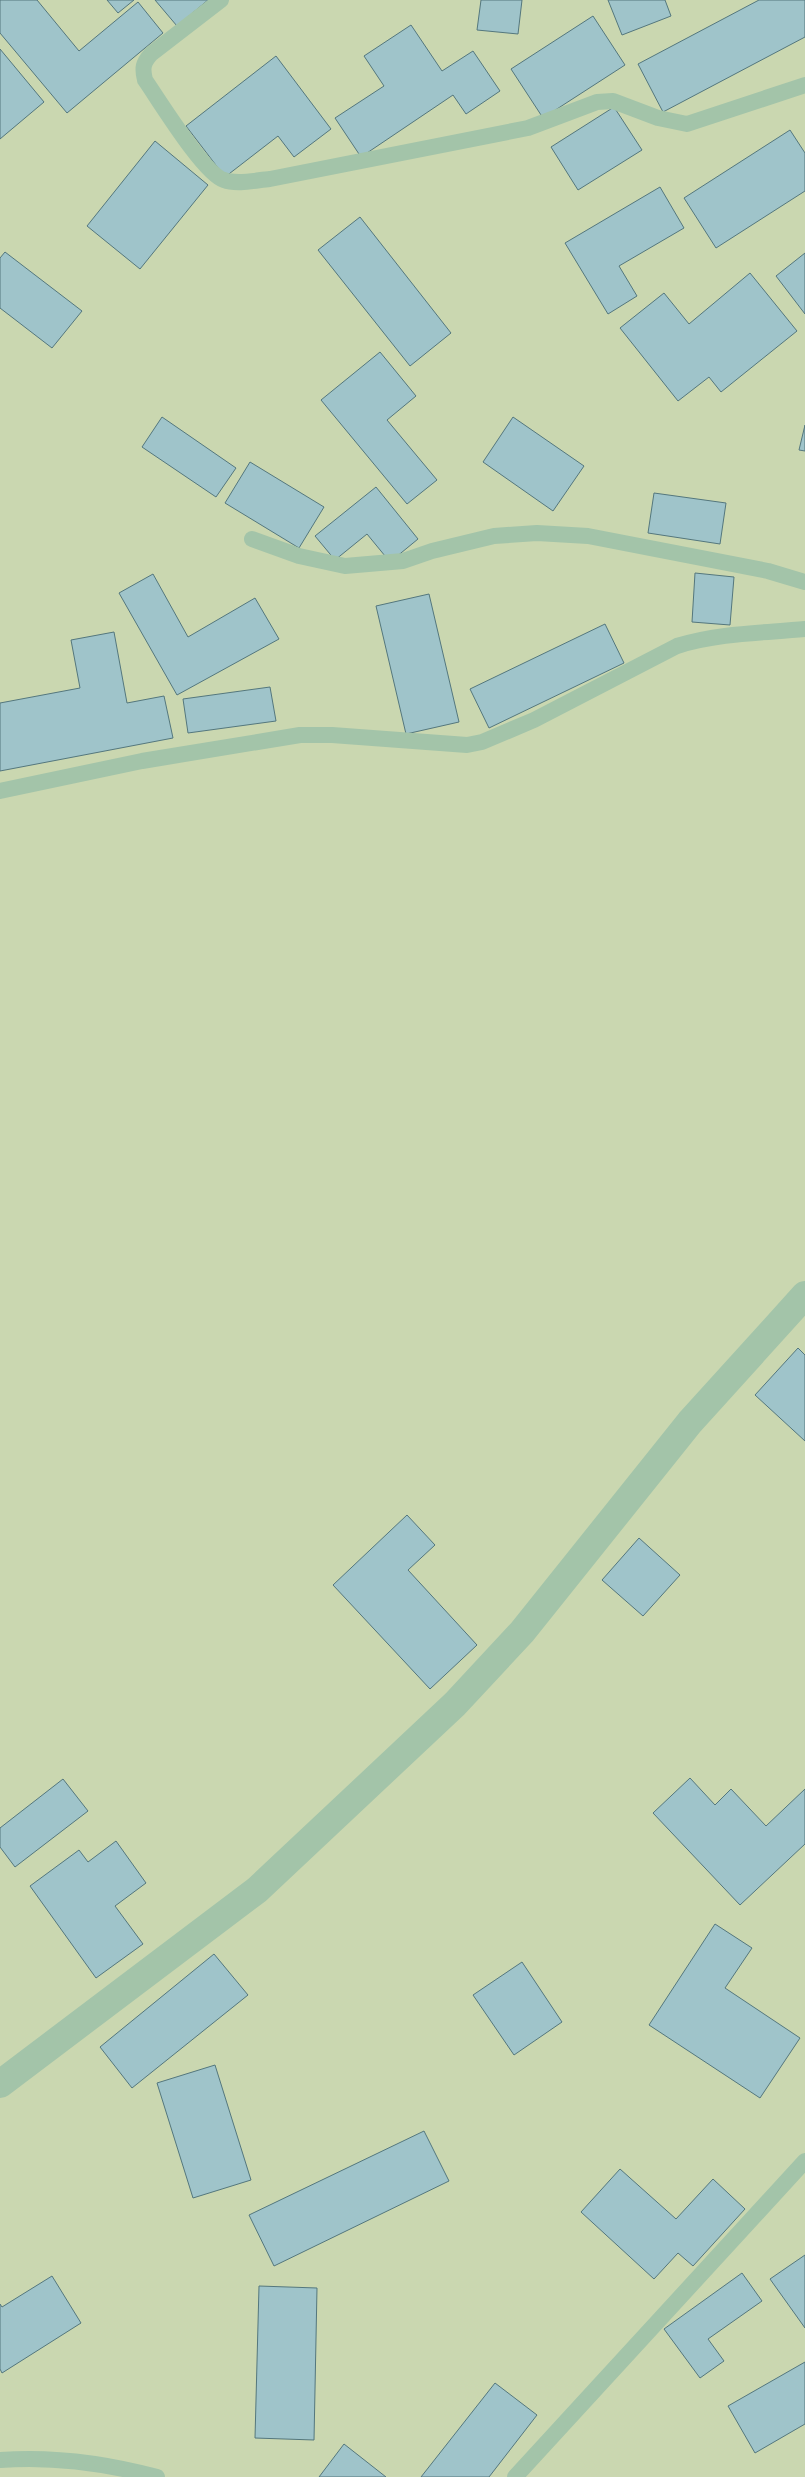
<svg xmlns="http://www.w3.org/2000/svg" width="805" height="2477" font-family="'Golos Text',sans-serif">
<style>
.green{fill:#cad7b0}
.building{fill:#9fc4ca;stroke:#54777d}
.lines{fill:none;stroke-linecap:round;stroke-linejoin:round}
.lane{stroke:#a3c4a9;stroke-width:16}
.street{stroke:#a3c4a9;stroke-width:28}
</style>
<rect width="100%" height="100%" fill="#e9fffa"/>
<!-- green -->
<rect class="green" x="0" y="0" width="805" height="2477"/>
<!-- building -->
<g class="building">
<path d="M0,0H37L79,51L138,2L163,33L67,113L0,33Z"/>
<path d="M107,0H134L118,13Z"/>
<path d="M155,0H208L177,26Z"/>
<path d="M481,0H522L518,34L477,30Z"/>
<path d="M608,0H665L671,16L622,35Z"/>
<path d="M759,0H805V37L663,112L638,64Z"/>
<path d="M593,16L625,65L543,118L511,69Z"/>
<path d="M411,25L442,71L473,51L500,91L466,114L453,95L361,157L335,118L384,86L364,56Z"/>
<path d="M0,49L44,102L0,139Z"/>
<path d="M276,56L331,129L294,157L278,136L225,177L186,126Z"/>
<path d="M614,107L642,150L578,190L551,147Z"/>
<path d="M790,130L805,153V191L716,248L684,198Z"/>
<path d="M155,141L208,185L140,269L87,226Z"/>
<path d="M660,187L684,228L619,266L637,296L608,314L565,243Z"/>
<path d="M360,217L451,333L410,366L318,250Z"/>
<path d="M5,252L82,311L52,348L0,308V258Z"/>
<path d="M805,253V314L776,276Z"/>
<path d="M750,273L797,331L721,392L709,377L678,401L620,328L664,293L689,324Z"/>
<path d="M380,352L416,396L387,420L437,480L407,504L321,400Z"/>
<path d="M162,417L236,468L216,497L142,447Z"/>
<path d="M513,417L584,466L553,511L483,462Z"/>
<path d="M805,425V451L799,450Z"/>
<path d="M250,462L324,507L299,548L225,503Z"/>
<path d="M376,487L418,539L390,562L367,534L335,560L315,536Z"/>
<path d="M654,493L726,503L720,544L648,533Z"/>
<path d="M695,573L734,577L730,625L692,622Z"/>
<path d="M153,574L188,637L255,598L279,639L177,695L119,593Z"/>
<path d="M429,594L459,722L406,734L376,606Z"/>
<path d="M605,624L624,663L489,728L470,689Z"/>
<path d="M114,632L127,703L164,696L173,738L0,771V703L80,688L71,640Z"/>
<path d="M270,687L276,721L188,733L183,699Z"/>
<path d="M798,1348L805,1355V1441L755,1395Z"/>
<path d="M407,1515L435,1545L408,1570L477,1645L430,1689L333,1585Z"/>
<path d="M639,1538L680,1575L643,1616L602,1580Z"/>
<path d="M690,1778L715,1805L731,1789L766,1826L805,1789V1844L740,1905L653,1813Z"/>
<path d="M63,1779L88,1811L15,1867L0,1847V1828Z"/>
<path d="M116,1841L146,1883L115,1906L143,1944L96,1978L30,1886L79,1850L88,1862Z"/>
<path d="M715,1924L752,1948L725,1988L800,2038L760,2098L649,2025Z"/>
<path d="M214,1954L248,1995L132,2088L100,2047Z"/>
<path d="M522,1962L562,2022L514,2055L473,1995Z"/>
<path d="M215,2065L251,2180L193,2198L157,2083Z"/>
<path d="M424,2131L449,2181L274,2266L249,2215Z"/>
<path d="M620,2169L676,2219L713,2179L745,2209L693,2266L678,2253L654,2279L581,2212Z"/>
<path d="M805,2255V2328L770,2279Z"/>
<path d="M742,2273L762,2301L708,2339L724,2361L700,2378L664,2329Z"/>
<path d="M52,2276L81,2323L2,2373L0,2369V2304L2,2307Z"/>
<path d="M259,2286L317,2288L314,2440L255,2438Z"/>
<path d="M805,2362V2424L755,2453L728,2406Z"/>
<path d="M495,2383L537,2415L489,2477H421Z"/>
<path d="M344,2444L386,2477H319Z"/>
</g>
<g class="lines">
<!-- lane -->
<g class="lane">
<path d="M221,0L151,54C143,63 142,68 145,80C159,100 204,174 224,180C237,185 257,180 270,179L528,128L597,102L613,101L658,118L687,124L805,85"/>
<path d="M252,539L299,556L345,566L403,561L432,551L494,536L537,533L588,536L768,571L805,582"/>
<path d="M0,791L142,761L300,735H332L467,745L482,742L534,720L677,646C718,633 763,633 805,629"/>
<path d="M0,2460C53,2456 105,2463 157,2477"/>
<path d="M515,2477L805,2161"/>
</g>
<!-- street -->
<path class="street" d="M0,2084L257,1890L455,1704L522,1632L690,1422L805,1295"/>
</g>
</svg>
